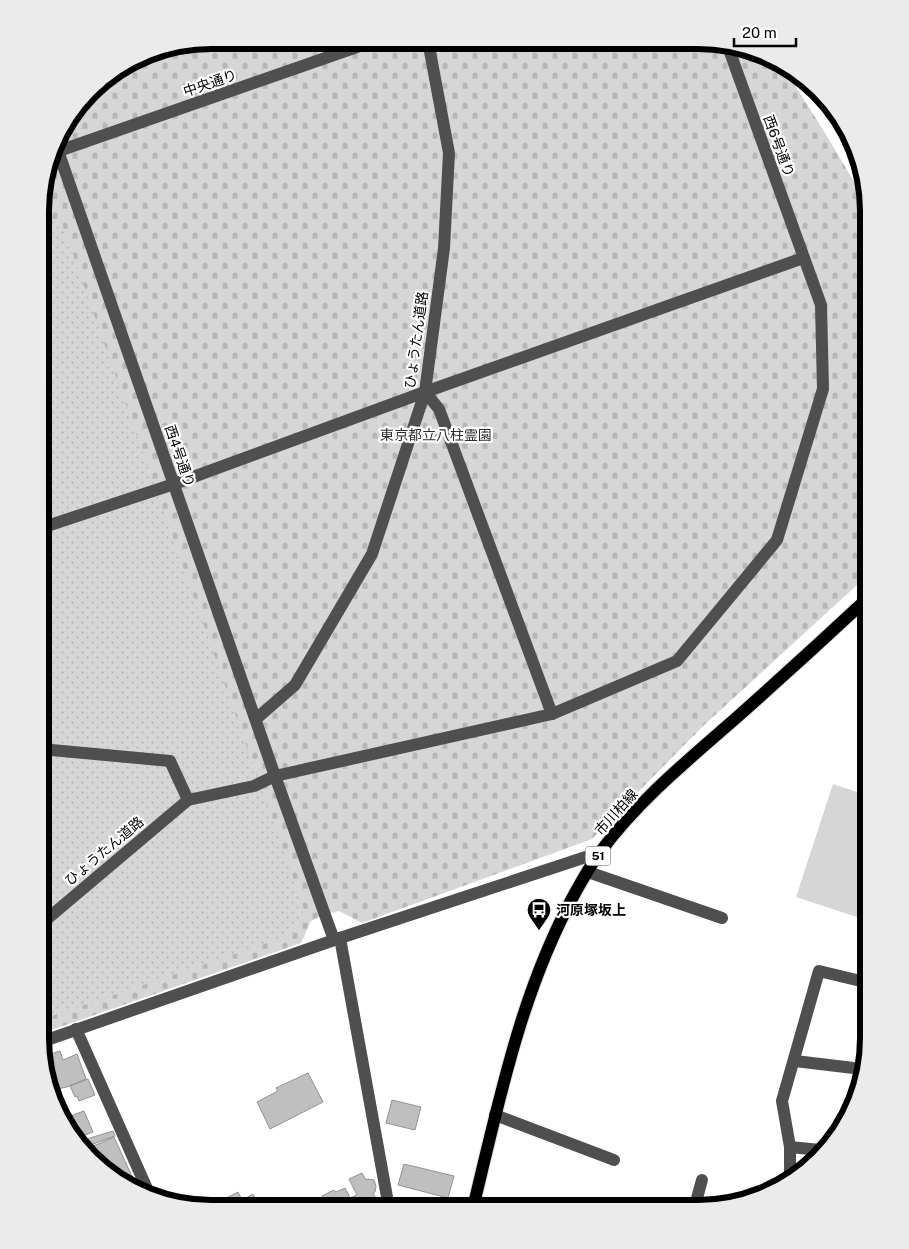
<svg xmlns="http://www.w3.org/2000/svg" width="909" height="1249" font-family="'Public Sans','Noto Sans JP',sans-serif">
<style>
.cemetery{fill:url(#cemetery-stones)}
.park{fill:url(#park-dots)}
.pitch{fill:#d6d6d6}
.building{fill:#bfbfbf;stroke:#939393}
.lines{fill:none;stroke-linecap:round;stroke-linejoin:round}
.major-casing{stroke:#dbdbdb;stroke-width:14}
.minor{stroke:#4f4f4f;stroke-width:12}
.major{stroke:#000;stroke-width:12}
.labels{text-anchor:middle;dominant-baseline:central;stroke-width:4.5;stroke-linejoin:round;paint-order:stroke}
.shield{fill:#fff;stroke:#4c4c4c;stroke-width:1}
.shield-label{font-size:12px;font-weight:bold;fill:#000}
.street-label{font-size:14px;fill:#000;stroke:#fff}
.park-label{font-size:14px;fill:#2d2d2d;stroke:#fff}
.poi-label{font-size:14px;font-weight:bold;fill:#000;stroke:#fff;text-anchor:start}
.rim{fill:none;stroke:#000;stroke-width:6}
</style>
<defs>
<pattern id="cemetery-stones" width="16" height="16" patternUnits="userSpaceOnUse" patternTransform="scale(1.25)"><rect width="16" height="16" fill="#d6d6d6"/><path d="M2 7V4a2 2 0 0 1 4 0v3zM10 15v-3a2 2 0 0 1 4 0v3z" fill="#b6b6b6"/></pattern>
<pattern id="park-dots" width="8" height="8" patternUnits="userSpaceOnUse" patternTransform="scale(1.25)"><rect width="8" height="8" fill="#d6d6d6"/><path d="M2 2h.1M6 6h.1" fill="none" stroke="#b6b6b6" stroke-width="1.8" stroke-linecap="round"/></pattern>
</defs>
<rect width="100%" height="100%" fill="#fff"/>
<!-- cemetery -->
<path class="cemetery" d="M211,40L721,42L784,68L825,133L868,205L869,211V574L702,727L592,839L362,923L339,911L325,914L311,921L301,943L40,1034L42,188L63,126L98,82L156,49Z"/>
<!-- park -->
<path class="park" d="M41,216L61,221L304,909L291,935L40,1020Z"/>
<!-- pitch -->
<path class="pitch" d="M833,784L869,796V921L796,897Z"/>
<!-- building -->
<g class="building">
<path d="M60,1051L63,1060L77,1054L86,1079L67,1087L52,1090L44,1055L49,1064L54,1063L51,1054Z"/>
<path d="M308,1073L323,1102L270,1129L257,1102L278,1091L276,1088Z"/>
<path d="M88,1079L95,1095L79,1101L77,1096L75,1097L70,1086Z"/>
<path d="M392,1100L421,1107L415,1130L386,1123Z"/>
<path d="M84,1111L93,1132L82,1136L84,1140L80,1141L62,1119Z"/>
<path d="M113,1131L115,1136L85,1147L80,1141Z"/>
<path d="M114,1137L136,1185H135L107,1174L87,1149Z"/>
<path d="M404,1164L454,1176L448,1198L398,1185Z"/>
<path d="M362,1173L366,1180L368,1179L374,1180L376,1186L375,1192L373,1193L378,1203L369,1208H358L352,1197L357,1195L349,1179Z"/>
<path d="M345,1188L356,1208H329L322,1196L334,1190L336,1192Z"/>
<path d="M238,1192L246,1208H206Z"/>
<path d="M253,1194L258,1205L248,1208L244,1199Z"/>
<path d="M279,1197L286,1208H263L262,1205Z"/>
<path d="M310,1199L316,1208H299L298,1206Z"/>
<path d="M415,1199L428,1202L427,1206L435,1208H401L403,1201L414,1204Z"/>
</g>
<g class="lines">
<defs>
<g id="major">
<path d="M835,116L854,144"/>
<path d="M473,1208C499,1101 521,991 575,893C583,879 591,864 601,851C638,801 688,760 735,719C780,679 825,638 869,597"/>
</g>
</defs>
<!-- major casing -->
<use href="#major" class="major-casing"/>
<!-- minor -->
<g class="minor">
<path d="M56,145L275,776L334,940"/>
<path d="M53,153L377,40"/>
<path d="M425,392L439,409L552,714"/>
<path d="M41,528L174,484L425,392L803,258"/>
<path d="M256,719L295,685L372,554L425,392L444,248L449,153L428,41"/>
<path d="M41,749L170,761L188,800L254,786L275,776L552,714L677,661L777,540L823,389L821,305L727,44"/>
<path d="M588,872L722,918"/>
<path d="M40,925L188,800"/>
<path d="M340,938L389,1208"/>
<path d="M76,1029L148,1191"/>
<path d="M41,1042L340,938L601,852"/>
<path d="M795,1061L862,1069"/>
<path d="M495,1115L614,1160"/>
<path d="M820,1150L790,1147L782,1101L819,971L869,983"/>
<path d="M790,1177V1147"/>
<path d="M694,1209L702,1180"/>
</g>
<!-- major -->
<use href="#major" class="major"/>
</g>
<!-- icons -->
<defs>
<symbol id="bus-pin" viewBox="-11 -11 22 30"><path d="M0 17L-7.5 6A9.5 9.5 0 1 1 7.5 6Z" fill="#000" stroke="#fff"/><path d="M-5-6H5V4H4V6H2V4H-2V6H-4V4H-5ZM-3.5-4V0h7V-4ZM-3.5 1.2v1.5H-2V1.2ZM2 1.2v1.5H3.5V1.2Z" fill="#fff"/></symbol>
</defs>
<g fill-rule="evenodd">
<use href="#bus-pin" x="525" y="896" width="28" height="38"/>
</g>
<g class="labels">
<!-- shield labels -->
<rect class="shield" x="585.5" y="846.5" width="25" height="19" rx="4"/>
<g class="shield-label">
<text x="598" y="856">51</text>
</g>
<!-- street labels -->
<g class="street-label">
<text transform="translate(210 83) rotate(-19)">中央通り</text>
<text transform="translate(779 146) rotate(70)">西6号通り</text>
<text transform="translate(416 340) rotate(-82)">ひょうたん道路</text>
<text transform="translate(180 456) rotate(71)">西4号通り</text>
<text transform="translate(616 812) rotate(-48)">市川柏線</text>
<text transform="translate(104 851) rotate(-40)">ひょうたん道路</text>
</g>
<!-- park labels -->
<g class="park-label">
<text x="436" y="435">東京都立八柱霊園</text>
</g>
<!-- poi labels -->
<g class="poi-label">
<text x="556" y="910">河原塚坂上</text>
</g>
</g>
<!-- crop -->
<path d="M0 0H909V1249H0ZM211 49H698A162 162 0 0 1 860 211V1038A162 162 0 0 1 698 1200H211A162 162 0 0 1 49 1038V211A162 162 0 0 1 211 49Z" fill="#ebebeb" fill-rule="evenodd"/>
<path class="rim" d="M211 49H698A162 162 0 0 1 860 211V1038A162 162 0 0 1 698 1200H211A162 162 0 0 1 49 1038V211A162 162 0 0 1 211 49Z"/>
<!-- scale -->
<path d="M734 38v8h62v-8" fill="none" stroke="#000000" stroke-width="2.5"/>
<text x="742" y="38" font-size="15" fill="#000000" stroke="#ffffff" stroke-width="4" paint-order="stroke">20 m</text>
</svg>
